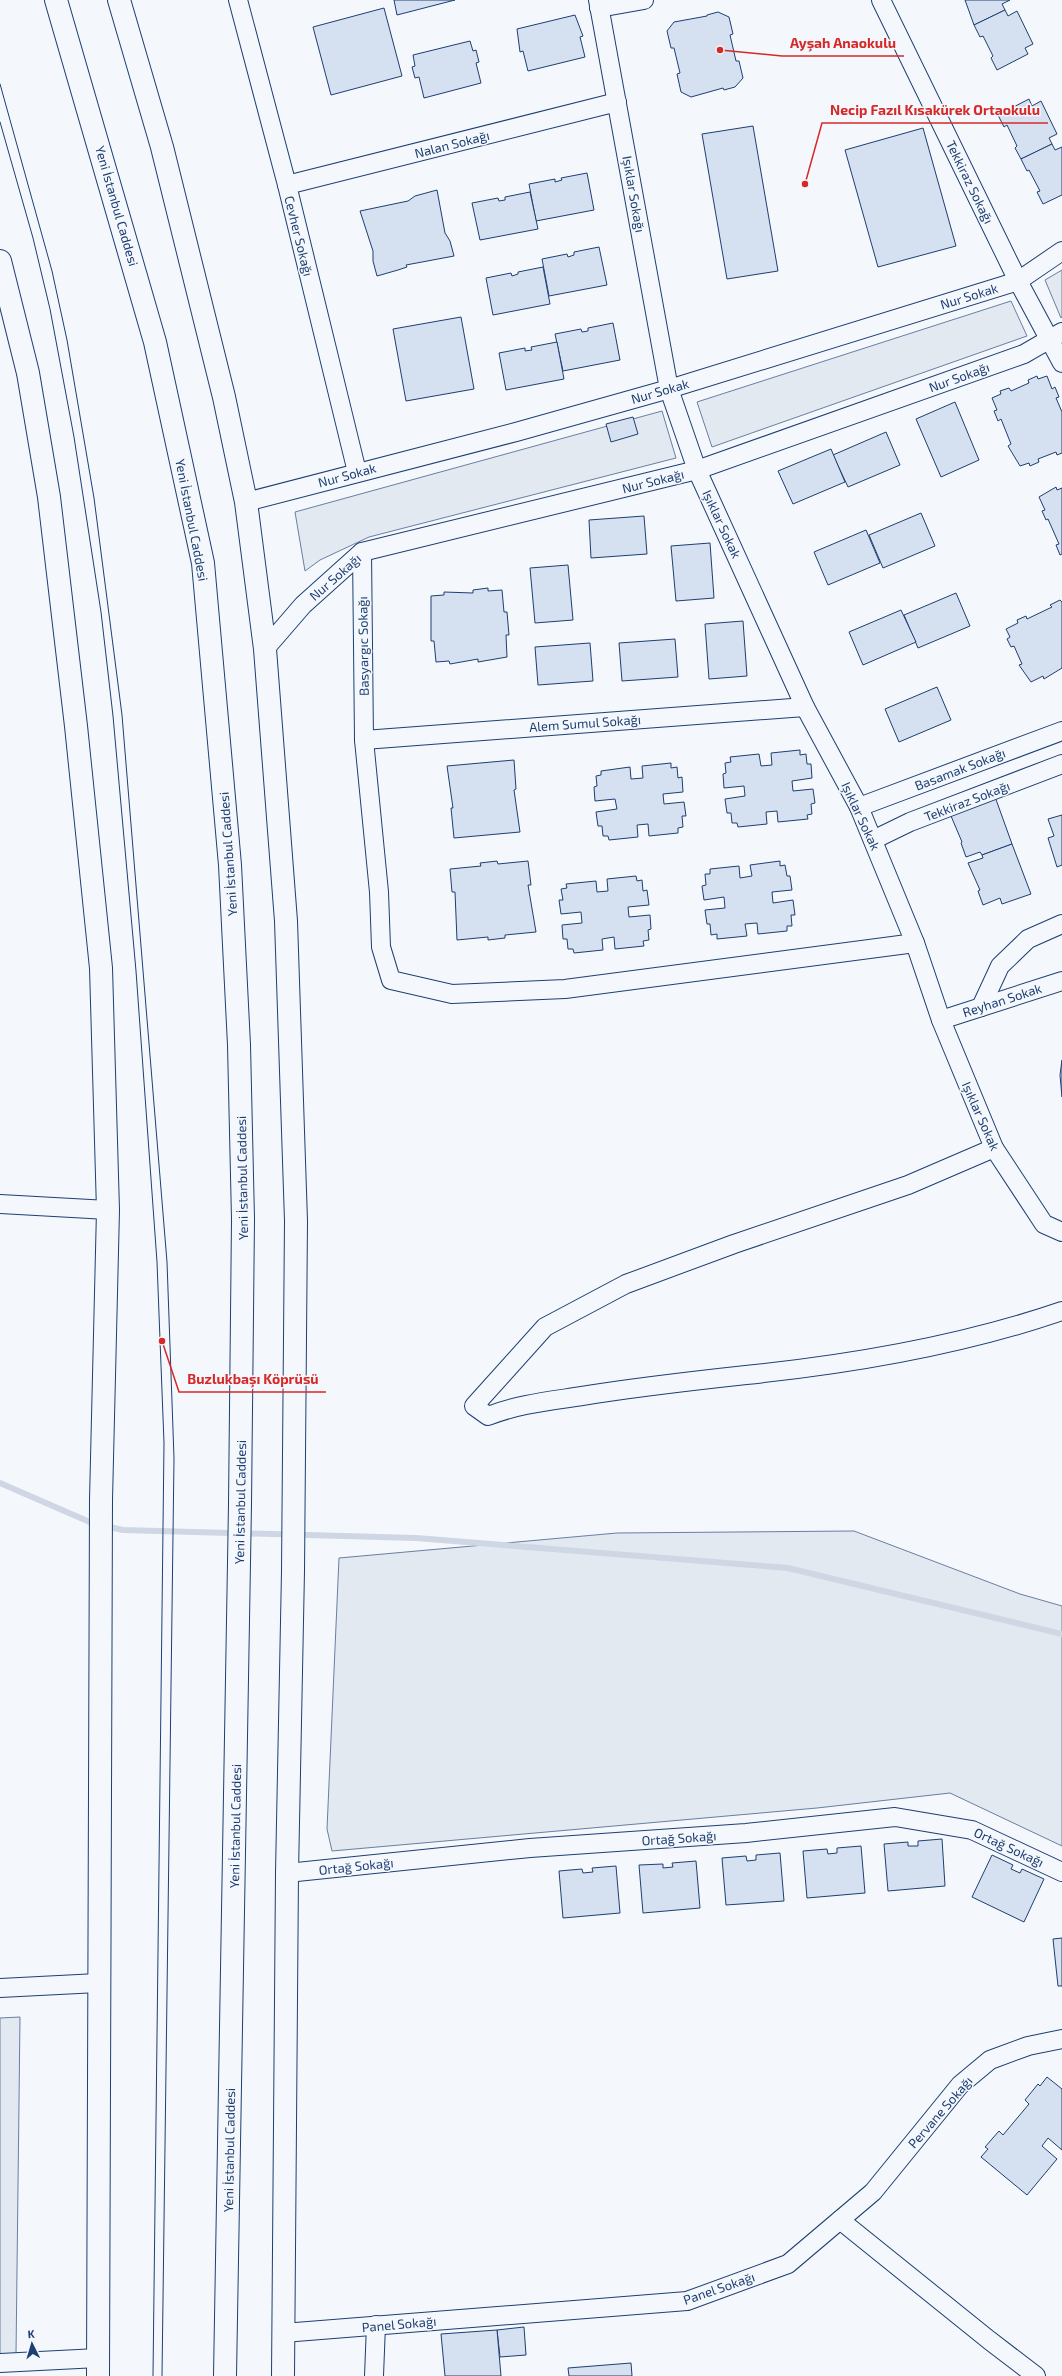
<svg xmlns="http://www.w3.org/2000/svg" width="1062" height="2376" font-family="'Exo 2',sans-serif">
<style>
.green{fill:#e3e9f0;stroke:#687fa3}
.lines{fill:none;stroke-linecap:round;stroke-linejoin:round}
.stream{stroke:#cfd7e4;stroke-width:6}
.building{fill:#d5e0f0;stroke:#1d3f73}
.street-casing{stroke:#1d3f73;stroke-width:20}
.secondary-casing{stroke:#1d3f73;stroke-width:24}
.highway-casing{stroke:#1d3f73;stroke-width:24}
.street{stroke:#f4f7fb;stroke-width:18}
.secondary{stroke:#f4f7fb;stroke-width:22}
.highway{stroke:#f4f7fb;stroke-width:22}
.tram{stroke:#1d3f73;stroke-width:1}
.labels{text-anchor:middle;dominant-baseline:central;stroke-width:3;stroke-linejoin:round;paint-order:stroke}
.street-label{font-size:13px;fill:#1d3f73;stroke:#f4f7fb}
.leader{fill:none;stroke:#d62828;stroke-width:1.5}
.callout-dot{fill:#d62828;stroke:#f4f7fb;stroke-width:1.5}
.callout-label{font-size:14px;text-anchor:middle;font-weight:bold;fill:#d62828;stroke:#f4f7fb;stroke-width:3;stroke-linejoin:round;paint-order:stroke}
</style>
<rect width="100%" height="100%" fill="#f4f7fb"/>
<!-- green -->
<g class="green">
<path d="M1062,270V317L1061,318L1045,280Z"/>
<path d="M1011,301L1027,336L712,447L697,402Z"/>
<path d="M662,411L676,458L369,537L320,560L305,571L295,512Z"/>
<path d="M854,1531L1020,1594L1062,1606V1846L950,1793L817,1808L332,1851L327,1829L339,1558L617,1533Z"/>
<path d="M20,2017L16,2355L0,2354V2018Z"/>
</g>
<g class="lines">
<!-- stream -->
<path class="stream" d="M0,1483L92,1523L123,1530L416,1538L788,1568L1062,1634"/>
</g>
<!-- building -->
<g class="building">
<path d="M394,0H455L397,15Z"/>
<path d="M965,0H1010L1002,4L1005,10L974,25Z"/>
<path d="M384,8L402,76L331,95L313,27Z"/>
<path d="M1005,10L1008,16L1017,11L1033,44L1025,48L1028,54L997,70L991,58L993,56L983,36L980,37L974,25Z"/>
<path d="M718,12L729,17L733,34L730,35L736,61H739L743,78L735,87L724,90L723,88L691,97L681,92L677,74L680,73L674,48H671L667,31L674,22L707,16V15Z"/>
<path d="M575,15L583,36L580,37L585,57L528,71L523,51L520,52L517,29Z"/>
<path d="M470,41L473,51L476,50L479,62L476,63L481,83L424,98L419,77L415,78L412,67L415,66L413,55Z"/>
<path d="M1029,99L1032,106L1041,101L1057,134L1049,138L1052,144L1021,159L1015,148L1017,146L1007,125L1004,127L998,115Z"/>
<path d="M753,126L778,271L727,279L702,134Z"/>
<path d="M923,128L956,246L878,267L845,150Z"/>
<path d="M1052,144L1055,150L1062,147V195L1043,204L1037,192L1040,191L1029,170L1027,171L1021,159Z"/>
<path d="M587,173L594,210L536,221L529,184L555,179V182L562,180L561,178Z"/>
<path d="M437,190L445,233L450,241L454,256L406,265L407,267L398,270L377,276L373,261V251L360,211L408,201L415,196Z"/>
<path d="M530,192L538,229L480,240L472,203L498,198L499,201L505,200V197Z"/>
<path d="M599,247L607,285L549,296L542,259L567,254L568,257L574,255V252Z"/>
<path d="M543,267L550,304L493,315L486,278L511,273L512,276L518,274V272Z"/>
<path d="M461,317L474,389L406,401L393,329Z"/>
<path d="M613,323L620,360L563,371L555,334L581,329L582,332L588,331V328Z"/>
<path d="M557,342L564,379L506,390L499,353L525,348V351L532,350L531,347Z"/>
<path d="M1037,376L1038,379L1047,376L1052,389L1055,387L1059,397L1056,398L1062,412V453L1057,455L1056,452L1038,459L1039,462L1030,466L1029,463L1020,466L1008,446L1011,444L1001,419L998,421L994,411L997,410L992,398L1001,394L1000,391L1009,388L1011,391L1029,383L1028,380Z"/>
<path d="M955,402L979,460L941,477L916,419Z"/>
<path d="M633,417L638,434L611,442L606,424Z"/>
<path d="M886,432L900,465L848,487L833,455Z"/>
<path d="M831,449L845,482L793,504L778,471Z"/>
<path d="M1056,487L1057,490L1062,488V554L1060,555L1056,545L1059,544L1048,519L1046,520L1042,511L1045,510L1039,497Z"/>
<path d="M921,513L935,546L883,568L869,535Z"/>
<path d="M644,516L647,554L591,558L589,520Z"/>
<path d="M866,530L880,563L828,585L814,552Z"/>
<path d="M710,543L714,598L676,601L671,546Z"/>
<path d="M568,565L573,620L535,623L530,568Z"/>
<path d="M488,588V591L502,590L504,612H507L509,635H506L507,657L478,662V659L450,664L449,661L436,662L434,641H431V596L444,595V592L473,593V590Z"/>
<path d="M956,593L970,626L918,648L904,615Z"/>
<path d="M1060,600L1062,602V668L1044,679L1043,676L1031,682L1019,665L1022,664L1014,646L1011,647L1007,639L1010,637L1006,629L1018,623L1017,620L1026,616L1027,619L1052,607L1050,605Z"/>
<path d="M901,610L916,642L863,665L849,632Z"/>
<path d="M743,621L747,676L709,679L705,624Z"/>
<path d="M675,639L678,677L622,681L619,643Z"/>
<path d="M590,643L593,681L538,685L535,647Z"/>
<path d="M937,687L951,720L899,742L885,709Z"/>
<path d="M800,750V755L806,754L807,764H811L812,778L792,781L793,791L813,789L815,803L811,804L812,814L807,815L808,819L778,822L777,811L766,812L767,824L738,827L737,823H732L731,813H727L725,799L745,796L744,786L724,788L723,774L726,773L725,763L731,762L730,757L759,754L761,766L772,765L771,753Z"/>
<path d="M514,760L516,789L514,790L520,832L454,838L451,808H453L447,766Z"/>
<path d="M671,763V768L677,767L678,778L682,777L683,792L663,794L664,804L684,802L686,816H682L683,827L678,828V833L649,836L648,824L637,825L638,837L609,840L608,836H603L602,826H598L596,812L617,809L615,799L595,801L594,787L597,786L596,776L601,775V771L630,767L631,779L643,778L642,766Z"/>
<path d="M994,794L1012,844L982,855L980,852L966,857L961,843L962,842L951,816Z"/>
<path d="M1062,815V865L1057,867L1048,838L1054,836L1048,819Z"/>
<path d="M1012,844L1031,894L1002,904L1000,898L983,905L978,891L980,890L968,863L983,858L982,855Z"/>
<path d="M497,861L498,864L528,861L531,885H528L536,932L505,935V938L488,940V937L457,940L455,892H452L450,869L481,866L480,863Z"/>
<path d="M780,861V866L785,865L787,876H790L792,890L772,892L773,903L793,900L795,915H791L792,926H787V931L758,934L757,923L745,924L747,936L717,939V934L711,935L710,924H707L705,910L725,908L724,897L704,900L702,886L706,885L705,874H710V869L739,866L740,878L752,876L750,865Z"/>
<path d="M636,876L637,881L642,880L643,891L647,890L649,905L628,907L629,917L650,915L651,929L648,930L649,940L643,941L644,946L615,949L614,937L602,939L603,950L574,953L573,949H568L567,939H563L562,925L582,923L581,912L561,914L559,900H563L561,889L567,888L566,884L596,881L597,892L608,891L607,879Z"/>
<path d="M1062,1060V1097L1060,1075Z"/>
<path d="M942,1839L945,1886L888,1891L884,1844L908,1842V1846H918V1841Z"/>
<path d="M861,1846L865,1893L807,1898L803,1851L827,1849L828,1854L837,1853V1848Z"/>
<path d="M780,1853L784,1901L726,1905L722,1858L746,1856L747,1861L756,1860V1855Z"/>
<path d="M992,1855L1013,1865L1011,1869L1020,1873L1022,1869L1044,1879L1024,1922L972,1897Z"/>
<path d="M696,1861L700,1908L643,1913L639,1865L663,1864V1868L673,1867L672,1863Z"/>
<path d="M616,1866L620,1913L563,1918L559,1871L582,1869L583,1873L593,1872L592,1868Z"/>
<path d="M1062,1938V1986H1058L1053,1939Z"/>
<path d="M1047,2077L1062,2089V2150L1048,2138L1042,2146L1057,2159L1027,2195L981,2157L988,2149L985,2147L999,2131L1003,2135L1029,2104L1025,2100L1038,2084L1040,2086Z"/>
<path d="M524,2327L526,2355L500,2357L497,2330Z"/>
<path d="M497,2330L501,2376H445L441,2334Z"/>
<path d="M631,2363L632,2376H569L568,2368Z"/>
</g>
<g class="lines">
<defs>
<g id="street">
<path d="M238,0L287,185L357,472"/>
<path d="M598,0L669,389L697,470L805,707L859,807L915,943L941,1020L994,1148L1044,1224L1062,1232"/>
<path d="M881,0L1018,281L1062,363"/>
<path d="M599,8L644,0"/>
<path d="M287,185L617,102"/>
<path d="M246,502L516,432L669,389L1018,281L1062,251"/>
<path d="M362,552L364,740L379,892L381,947L391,980L452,994L565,989L915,943"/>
<path d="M265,649L303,605L362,552L697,470L1024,354L1062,332"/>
<path d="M364,740L805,707"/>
<path d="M859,807L1062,731"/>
<path d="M873,840L910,822L1062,764"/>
<path d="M981,1007L1000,966L1028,939L1062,924"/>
<path d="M941,1020L1062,981"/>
<path d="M994,1148L908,1185L734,1244L626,1284L545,1327L474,1406L488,1416C518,1404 550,1401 582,1396C637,1387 691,1381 746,1375C854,1364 960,1346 1062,1311"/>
<path d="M0,1204L108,1210"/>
<path d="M287,1873L530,1848L746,1833L895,1817L972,1830L1062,1872"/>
<path d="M0,1988L98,1983"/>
<path d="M840,2220L989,2340L1036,2376"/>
<path d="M283,2333L687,2301L788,2264L873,2192L960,2085L990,2060L1028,2046L1062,2039"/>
<path d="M0,2363L98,2358"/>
<path d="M374,2376L376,2325"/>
</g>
<path id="secondary" d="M0,261L28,373L49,497L76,726L101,968L108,1210L101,1500L98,2376"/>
<g id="highway">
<path d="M56,0L155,342L203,563L230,865L239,1045L243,1219L240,1504L225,2376"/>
<path d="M119,0L162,147L224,397L246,502L265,649L286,921L296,1221L293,1571L287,1873L283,2376"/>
</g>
</defs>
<!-- street casing -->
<use href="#street" class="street-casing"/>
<!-- secondary casing -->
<use href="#secondary" class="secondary-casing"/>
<!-- highway casing -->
<use href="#highway" class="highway-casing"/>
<!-- street -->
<use href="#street" class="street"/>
<!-- secondary -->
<use href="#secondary" class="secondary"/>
<!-- highway -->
<use href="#highway" class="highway"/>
<!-- tram -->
<g class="tram">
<path d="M0,84L52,271L67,340L94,498L122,715L167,1262L174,1458L162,2376"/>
<path d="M0,122L33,238L50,309L74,437L101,612L113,716L136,971L157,1262L164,1443L153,2376"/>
</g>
</g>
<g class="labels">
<!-- street labels -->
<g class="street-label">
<text transform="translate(452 144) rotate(-14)">Nalan Sokağı</text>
<text transform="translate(970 182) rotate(64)">Tekkiraz Sokağı</text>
<text transform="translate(634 194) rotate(80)">Işıklar Sokağı</text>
<text transform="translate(117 206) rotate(74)">Yeni İstanbul Caddesi</text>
<text transform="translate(299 236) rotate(76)">Cevher Sokağı</text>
<text transform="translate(969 296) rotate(-17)">Nur Sokak</text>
<text transform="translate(959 377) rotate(-20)">Nur Sokağı</text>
<text transform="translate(660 391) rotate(-16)">Nur Sokak</text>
<text transform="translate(347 475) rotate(-15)">Nur Sokak</text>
<text transform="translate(653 481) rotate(-14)">Nur Sokağı</text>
<text transform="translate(192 520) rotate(79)">Yeni İstanbul Caddesi</text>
<text transform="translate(722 524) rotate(65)">Işıklar Sokak</text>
<text transform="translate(335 577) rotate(-41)">Nur Sokağı</text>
<text transform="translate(363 646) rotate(-91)">Basyargıc Sokağı</text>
<text transform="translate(585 723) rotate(-4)">Alem Sumul Sokağı</text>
<text transform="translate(960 769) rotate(-21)">Basamak Sokağı</text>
<text transform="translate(967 801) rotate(-21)">Tekkiraz Sokağı</text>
<text transform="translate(861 816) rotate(65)">Işıklar Sokak</text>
<text transform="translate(228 854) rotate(-94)">Yeni İstanbul Caddesi</text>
<text transform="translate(1002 1000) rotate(-18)">Reyhan Sokak</text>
<text transform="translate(981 1116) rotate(66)">Işıklar Sokak</text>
<text transform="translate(242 1178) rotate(-91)">Yeni İstanbul Caddesi</text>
<text transform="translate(240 1502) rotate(-89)">Yeni İstanbul Caddesi</text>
<text transform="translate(235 1826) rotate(-89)">Yeni İstanbul Caddesi</text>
<text transform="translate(679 1838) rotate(-4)">Ortağ Sokağı</text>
<text transform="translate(1009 1847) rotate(25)">Ortağ Sokağı</text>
<text transform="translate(356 1866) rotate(-6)">Ortağ Sokağı</text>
<text transform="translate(940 2112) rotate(-49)">Pervane Sokağı</text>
<text transform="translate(229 2150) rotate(-89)">Yeni İstanbul Caddesi</text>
<text transform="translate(719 2288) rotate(-19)">Panel Sokağı</text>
<text transform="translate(399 2324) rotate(-5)">Panel Sokağı</text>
</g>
</g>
<!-- callouts -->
<path class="leader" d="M720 50L782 56H904M805 184L822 123H1048M162 1341L179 1392H326"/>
<g class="callout-dot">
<circle cx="720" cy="50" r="4"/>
<circle cx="805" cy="184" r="4"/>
<circle cx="162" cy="1341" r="4"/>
</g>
<g class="callout-label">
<text x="843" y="48">Ayşah Anaokulu</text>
<text x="935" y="115">Necip Fazıl Kısakürek Ortaokulu</text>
<text x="253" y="1384">Buzlukbaşı Köprüsü</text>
</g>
<!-- north arrow -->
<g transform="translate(32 2344) rotate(355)" stroke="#f4f7fb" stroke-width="3" paint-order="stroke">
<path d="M0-3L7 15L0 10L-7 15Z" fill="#1d3f73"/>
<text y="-6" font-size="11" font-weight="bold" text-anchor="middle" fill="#1d3f73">K</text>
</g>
</svg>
